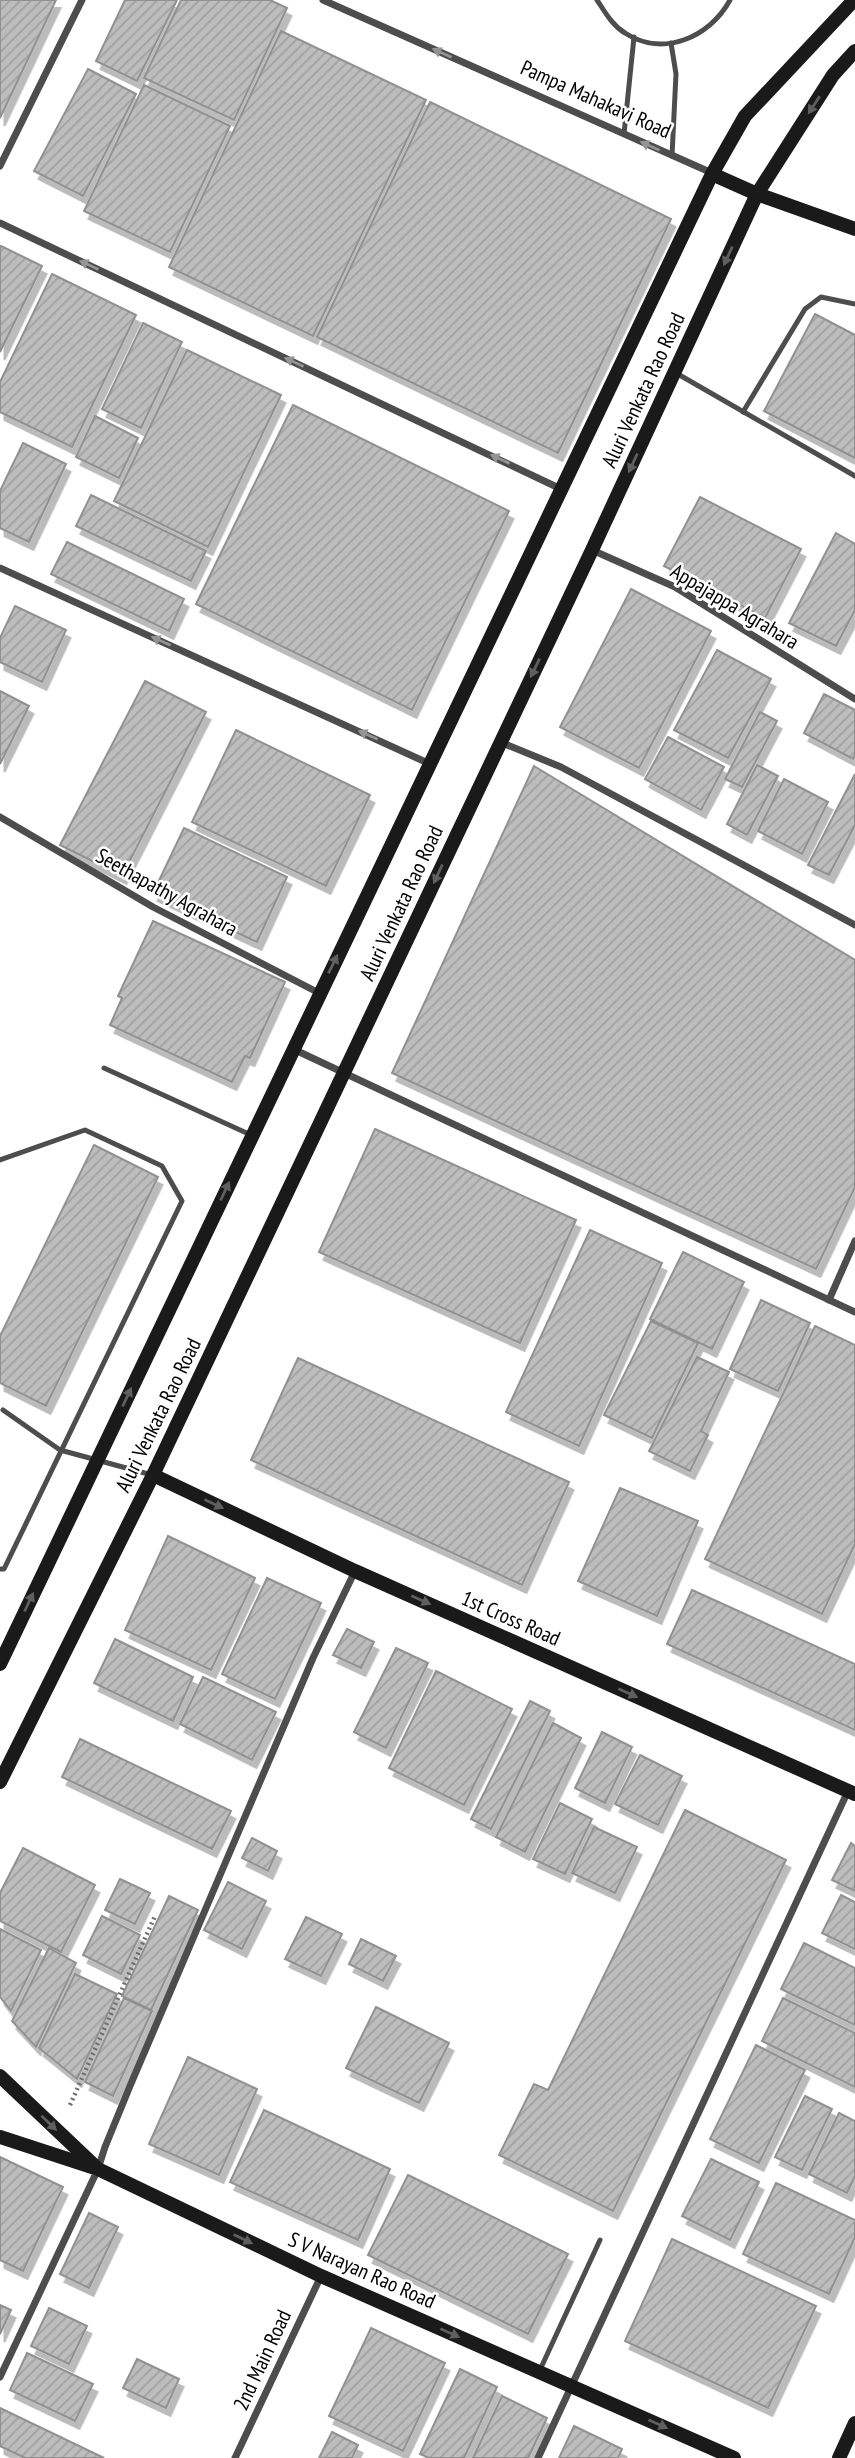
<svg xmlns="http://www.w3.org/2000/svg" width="855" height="2458" font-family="'PT Sans Narrow',sans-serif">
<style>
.building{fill:url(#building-hatch);stroke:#919191;stroke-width:2;filter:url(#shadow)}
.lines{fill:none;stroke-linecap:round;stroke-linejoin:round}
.path{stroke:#6f6f6f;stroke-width:4.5;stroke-dasharray:2 3.5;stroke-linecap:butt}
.lane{stroke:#4d4d4d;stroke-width:5}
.street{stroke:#4d4d4d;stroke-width:7}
.secondary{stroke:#1a1a1a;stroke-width:14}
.oneway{fill:#949494}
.oneway2{fill:#5f5f5f}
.labels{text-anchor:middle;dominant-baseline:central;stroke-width:5;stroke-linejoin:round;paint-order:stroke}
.street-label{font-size:21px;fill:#000;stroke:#fff}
</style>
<defs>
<pattern id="building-hatch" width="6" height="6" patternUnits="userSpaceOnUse" patternTransform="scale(1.75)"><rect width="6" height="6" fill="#bdbdbd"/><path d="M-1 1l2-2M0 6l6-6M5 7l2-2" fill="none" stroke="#a1a1a1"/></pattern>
<filter id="shadow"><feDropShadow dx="4.5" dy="8" stdDeviation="0" flood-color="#0004"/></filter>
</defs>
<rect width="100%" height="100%" fill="#fff"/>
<!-- building -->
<g class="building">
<path d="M0,0H56L0,118Z"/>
<path d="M125,0H177L137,81L96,61Z"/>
<path d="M181,0H270L287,8L234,120L144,78Z"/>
<path d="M281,31L426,100L313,336L169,267Z"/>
<path d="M88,69L136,94L83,196L34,171Z"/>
<path d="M144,85L230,126L170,252L84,211Z"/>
<path d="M430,102L671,219L558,453L317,337Z"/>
<path d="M1,246L42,266L0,352V247Z"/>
<path d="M52,274L136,315L72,447L0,412V382Z"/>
<path d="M815,314L855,335V458L764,411Z"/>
<path d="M143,323L182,342L141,428L102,409Z"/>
<path d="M187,350L281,395L208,547L114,501Z"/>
<path d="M293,405L509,511L412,710L196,604Z"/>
<path d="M95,416L138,438L119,478L76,457Z"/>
<path d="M23,443L66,464L29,542L0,528V491Z"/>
<path d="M91,495L206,551L191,581L76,526Z"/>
<path d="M700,497L801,549L765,618L664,566Z"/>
<path d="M836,533L855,544V610L836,646L789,623Z"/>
<path d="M67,542L184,599L169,631L51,574Z"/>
<path d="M631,589L711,631L639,768L560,727Z"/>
<path d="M15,606L66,630L42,682L0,662V638Z"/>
<path d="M717,650L771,679L728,758L674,730Z"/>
<path d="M145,681L206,712L122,876L60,845Z"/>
<path d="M0,691L29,706L0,764Z"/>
<path d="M824,694L855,710V755L853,759L804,733Z"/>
<path d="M760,712L777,721L742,787L725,779Z"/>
<path d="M236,730L370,795L326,886L192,822Z"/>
<path d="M668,737L724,767L701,810L645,779Z"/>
<path d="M757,765L778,776L747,835L727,824Z"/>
<path d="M534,766L855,960V1187L816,1269L392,1073Z"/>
<path d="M855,774V825L829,875L808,865Z"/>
<path d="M784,779L828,802L802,854L758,831Z"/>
<path d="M184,828L287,877L257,942L153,893Z"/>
<path d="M153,921L285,982L250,1058L245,1056L232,1082L110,1025L122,998L118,996Z"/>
<path d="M375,1129L576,1220L520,1343L319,1252Z"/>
<path d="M94,1145L158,1177L46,1406L0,1383V1336Z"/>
<path d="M590,1230L662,1263L579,1446L506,1412Z"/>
<path d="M683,1252L744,1282L712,1349L650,1319Z"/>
<path d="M761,1300L810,1323L778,1391L730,1369Z"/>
<path d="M651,1321L698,1343L652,1438L604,1415Z"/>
<path d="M815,1326L855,1345V1544L822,1614L705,1559Z"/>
<path d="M697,1357L729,1372L701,1431L708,1435L690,1471L649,1451Z"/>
<path d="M298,1358L569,1482L522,1585L251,1460Z"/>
<path d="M620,1488L698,1521L657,1616L578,1581Z"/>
<path d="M168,1536L255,1578L211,1670L125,1630Z"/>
<path d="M267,1578L321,1603L275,1699L222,1674Z"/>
<path d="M692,1590L855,1664V1730L667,1644Z"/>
<path d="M347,1629L374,1642L361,1668L333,1655Z"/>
<path d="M115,1639L193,1677L173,1721L94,1683Z"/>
<path d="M396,1648L428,1663L386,1748L354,1732Z"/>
<path d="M436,1671L512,1709L464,1805L389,1768Z"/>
<path d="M203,1677L276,1712L252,1760L180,1724Z"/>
<path d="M530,1701L550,1711L491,1829L471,1819Z"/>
<path d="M553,1723L581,1738L525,1852L496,1837Z"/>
<path d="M602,1732L632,1747L605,1803L575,1788Z"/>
<path d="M80,1739L231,1811L212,1849L62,1777Z"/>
<path d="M640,1755L682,1776L658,1825L615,1804Z"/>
<path d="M560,1803L592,1819L565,1874L533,1859Z"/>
<path d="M685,1810L786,1860L613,2211L499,2155L534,2084L548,2090Z"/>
<path d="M594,1827L637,1847L615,1893L572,1873Z"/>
<path d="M252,1838L277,1851L268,1871L242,1858Z"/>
<path d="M851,1843L855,1846V1891L832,1880Z"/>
<path d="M23,1848L95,1885L61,1952L0,1921V1893Z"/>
<path d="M120,1879L150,1893L135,1924L105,1910Z"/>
<path d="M228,1882L266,1901L242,1949L204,1930Z"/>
<path d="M841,1895L855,1902V1949L822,1933Z"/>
<path d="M169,1896L198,1910L151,2010L122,1996Z"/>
<path d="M102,1916L140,1935L121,1974L83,1955Z"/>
<path d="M306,1917L342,1934L321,1976L285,1959Z"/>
<path d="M0,1929L41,1950L11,2011L0,1997Z"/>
<path d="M361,1939L396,1956L383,1981L349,1964Z"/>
<path d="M804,1943L855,1968V2025L781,1989Z"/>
<path d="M49,1948L76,1963L36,2047L12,2021Z"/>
<path d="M75,1974L117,1994L77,2079L39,2048Z"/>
<path d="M124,1998L152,2011L113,2096L85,2082Z"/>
<path d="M783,1998L855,2033V2087L762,2041Z"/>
<path d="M376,2007L449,2043L419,2103L346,2068Z"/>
<path d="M756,2045L805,2070L759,2163L710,2139Z"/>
<path d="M188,2057L257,2089L219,2175L149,2144Z"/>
<path d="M805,2096L832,2109L802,2170L775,2157Z"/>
<path d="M264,2110L390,2169L358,2240L230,2182Z"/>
<path d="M839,2113L855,2121V2176L847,2193L809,2174Z"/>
<path d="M0,2157L63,2187L23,2271L0,2260Z"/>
<path d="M711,2159L759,2182L730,2240L682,2216Z"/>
<path d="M408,2175L568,2254L528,2334L368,2255Z"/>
<path d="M776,2183L855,2220V2237L829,2294L743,2254Z"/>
<path d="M89,2213L118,2227L89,2288L60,2274Z"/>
<path d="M672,2239L816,2306L768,2408L625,2341Z"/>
<path d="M0,2305L11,2310L0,2334Z"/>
<path d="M49,2308L87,2326L69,2364L31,2346Z"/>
<path d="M371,2328L445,2363L403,2451L329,2416Z"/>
<path d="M27,2353L93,2384L75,2421L10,2390Z"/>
<path d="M137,2359L179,2379L166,2408L123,2388Z"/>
<path d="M460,2369L497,2387L464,2458H429L420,2454Z"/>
<path d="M502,2396L547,2418L528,2458H473Z"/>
<path d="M0,2408L104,2458H25L0,2446Z"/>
<path d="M574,2426L622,2449L618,2458H559Z"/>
<path d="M332,2432L358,2445L352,2458H319Z"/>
</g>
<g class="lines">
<!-- path -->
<path class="path" d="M70,2105L155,1916"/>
<!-- lane -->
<g class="lane">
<path d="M597,0C605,12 612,25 625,33C663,58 710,37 730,0"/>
<path d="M671,43L676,74L672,156"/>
<path d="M624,134L634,37"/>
<path d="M676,373L855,476"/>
<path d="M743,412L805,309L821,297L855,304"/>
<path d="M104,1068L251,1135"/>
<path d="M0,1160L85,1130L162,1166L182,1201L4,1569H0"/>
<path d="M3,1410L60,1450L152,1475"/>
<path d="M539,2372L600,2240"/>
</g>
<!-- street -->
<g class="street">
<path d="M323,0L712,173"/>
<path d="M0,166L82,0"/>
<path d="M0,223L561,489"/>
<path d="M592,550L675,587L855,699"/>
<path d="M0,568L430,764"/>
<path d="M500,742L561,767L855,925"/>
<path d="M0,817L153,907L319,993"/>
<path d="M293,1049L855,1312"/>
<path d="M829,1300L855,1241"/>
<path d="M0,2377L98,2169L105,2147L130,2086L244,1819L313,1658L355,1571"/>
<path d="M235,2458L321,2276"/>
<path d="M538,2458L848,1791"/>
</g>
<!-- secondary -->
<g class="secondary">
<path d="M712,174L757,194L855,229"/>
<path d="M153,1475L355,1571L855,1794"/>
<path d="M0,1664L712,174L745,116L854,0"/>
<path d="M0,1782L153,1475L592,550L757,194L833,75L855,51"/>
<path d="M0,2076L98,2169L321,2276L734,2458"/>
<path d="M0,2137L92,2167"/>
<path d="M839,2458L855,2423"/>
</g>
</g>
<!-- one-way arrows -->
<defs><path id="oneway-solid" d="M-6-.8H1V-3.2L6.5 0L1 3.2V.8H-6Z" transform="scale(1.75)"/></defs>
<g class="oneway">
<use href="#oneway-solid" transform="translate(442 53) rotate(-156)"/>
<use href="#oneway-solid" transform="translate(650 146) rotate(-156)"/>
<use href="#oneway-solid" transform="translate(89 265) rotate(-155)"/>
<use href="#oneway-solid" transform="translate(294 362) rotate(-155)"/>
<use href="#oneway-solid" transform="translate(500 459) rotate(-155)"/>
<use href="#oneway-solid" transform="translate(161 641) rotate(-156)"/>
<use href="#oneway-solid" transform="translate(368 735) rotate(-156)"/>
</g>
<g class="oneway2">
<use href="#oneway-solid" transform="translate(814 105) rotate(123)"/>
<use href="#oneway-solid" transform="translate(728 256) rotate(115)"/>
<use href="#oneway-solid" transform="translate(633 463) rotate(115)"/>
<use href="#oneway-solid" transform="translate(535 668) rotate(116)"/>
<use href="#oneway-solid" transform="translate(438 874) rotate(115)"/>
<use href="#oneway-solid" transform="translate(333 964) rotate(-64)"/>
<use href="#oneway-solid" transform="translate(225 1191) rotate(-65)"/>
<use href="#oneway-solid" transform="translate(127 1397) rotate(-65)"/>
<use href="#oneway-solid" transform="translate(214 1504) rotate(25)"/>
<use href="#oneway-solid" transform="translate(421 1600) rotate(24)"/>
<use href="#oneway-solid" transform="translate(29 1602) rotate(-65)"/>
<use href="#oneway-solid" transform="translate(628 1693) rotate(24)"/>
<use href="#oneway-solid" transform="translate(49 2123) rotate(44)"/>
<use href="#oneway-solid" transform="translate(243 2239) rotate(26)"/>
<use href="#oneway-solid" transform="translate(450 2333) rotate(24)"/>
<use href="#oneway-solid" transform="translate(658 2424) rotate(24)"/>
</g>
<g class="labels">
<!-- street labels -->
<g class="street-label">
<text transform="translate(596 99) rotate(24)">Pampa Mahakavi Road</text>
<text transform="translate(643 390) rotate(-65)">Aluri Venkata Rao Road</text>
<text transform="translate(735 606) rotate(31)">Appajappa Agrahara</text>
<text transform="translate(167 892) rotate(29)">Seethapathy Agrahara</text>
<text transform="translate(401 903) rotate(-65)">Aluri Venkata Rao Road</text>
<text transform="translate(158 1415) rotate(-64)">Aluri Venkata Rao Road</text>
<text transform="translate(511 1618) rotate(24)">1st Cross Road</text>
<text transform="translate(362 2270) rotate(24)">S V Narayan Rao Road</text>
<text transform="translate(262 2360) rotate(-65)">2nd Main Road</text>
</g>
</g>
</svg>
